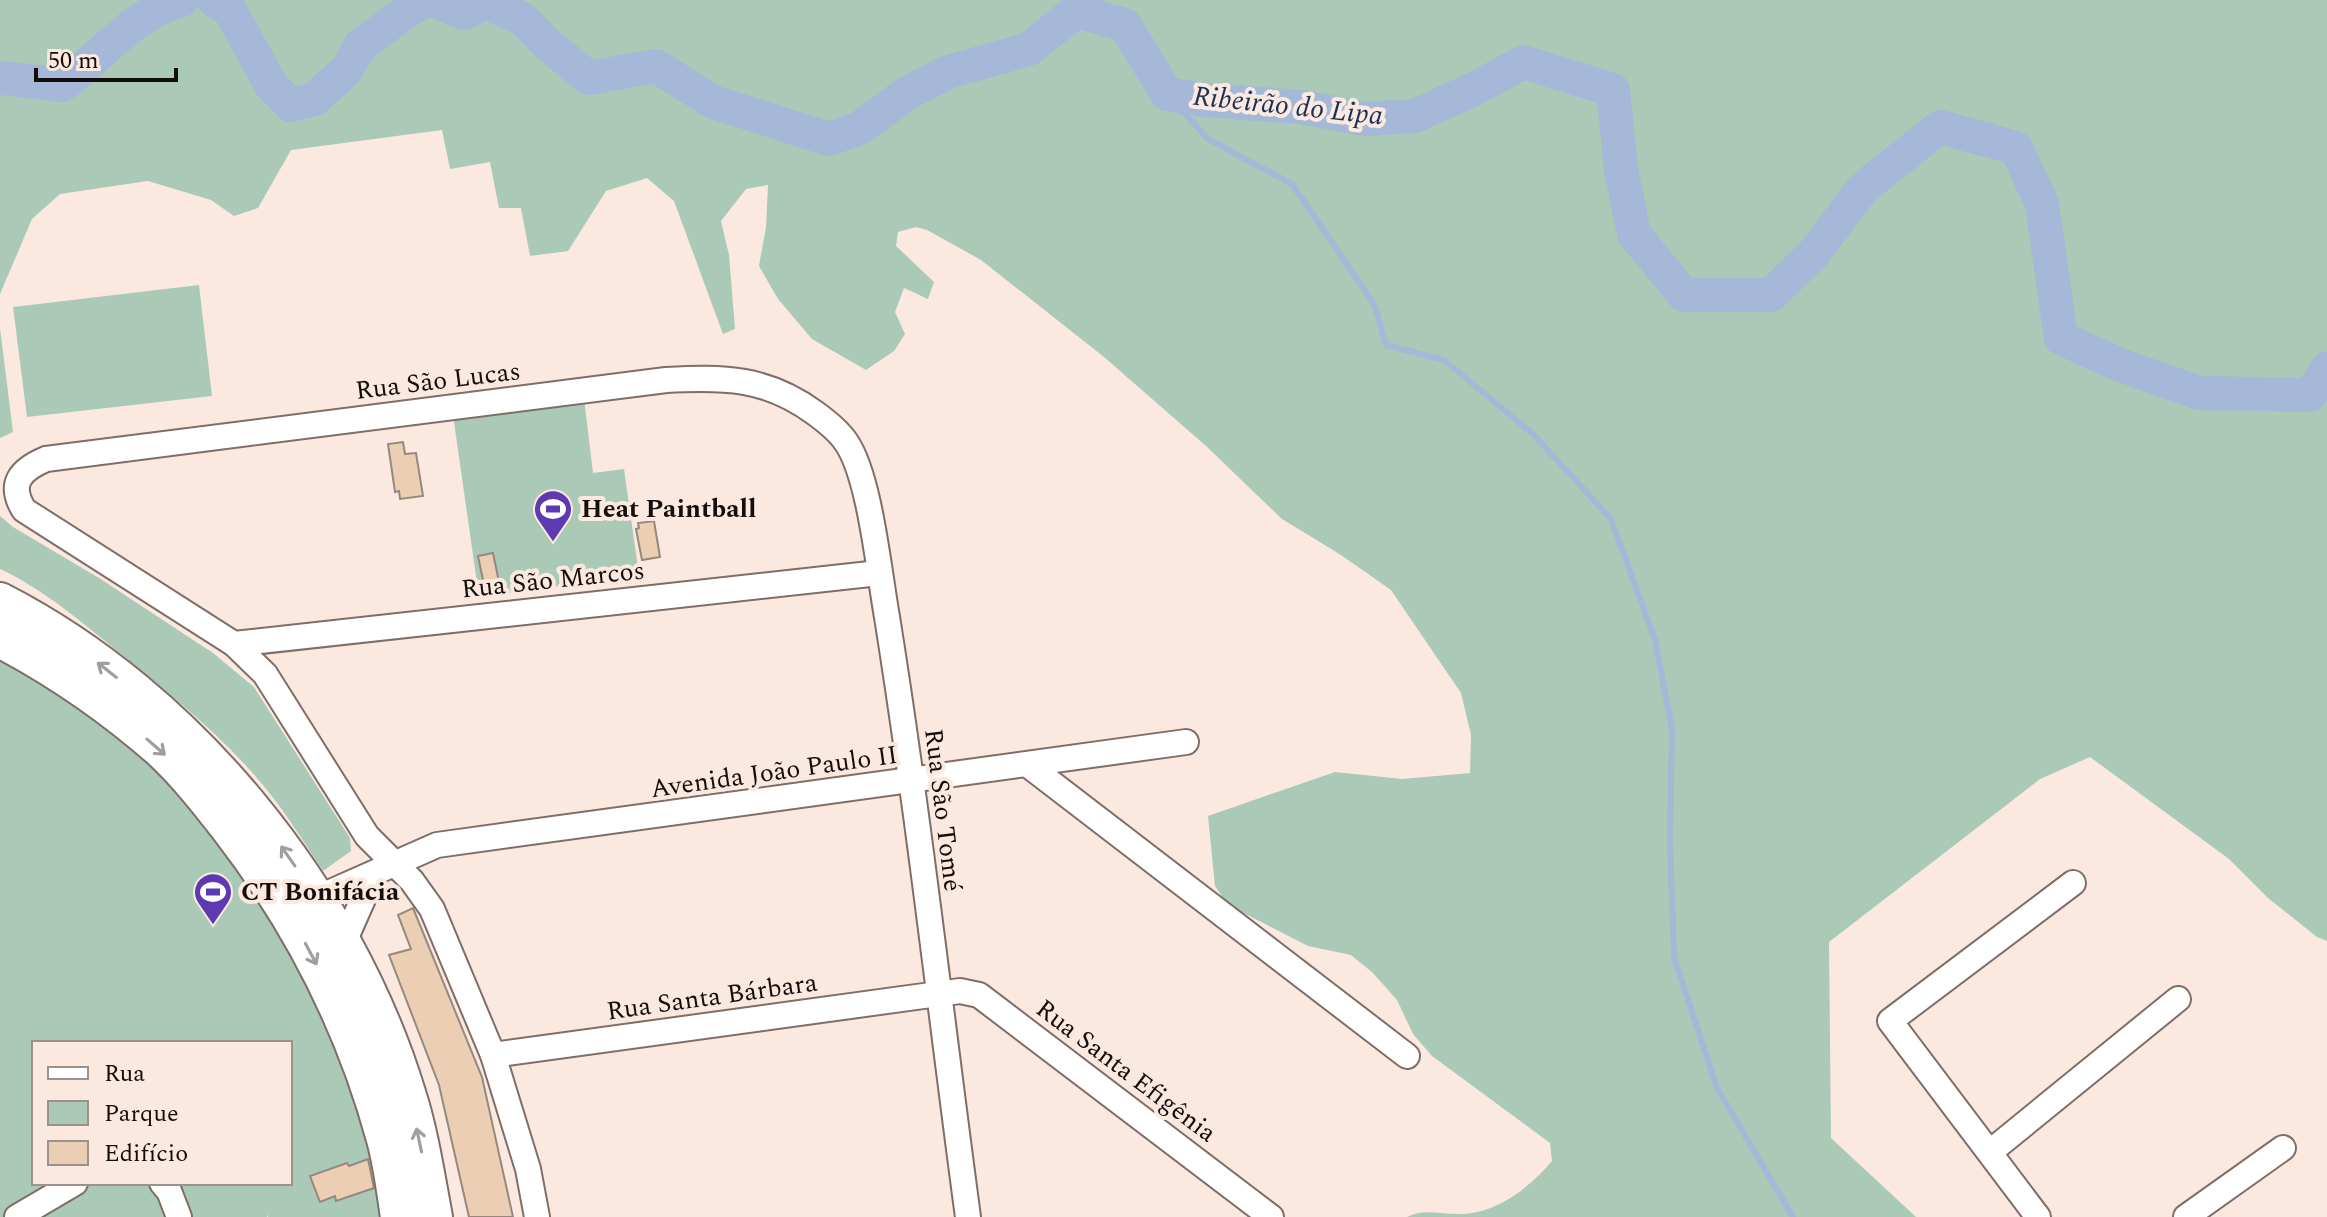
<svg xmlns="http://www.w3.org/2000/svg" width="2327" height="1217" font-family="Spectral,serif">
<style>
.green{fill:#aac9b7;fill-rule:evenodd}
.lines{fill:none;stroke-linecap:round;stroke-linejoin:round}
.stream{stroke:#a5b8d7;stroke-width:6}
.river{stroke:#a5b8d7;stroke-width:34}
.building{fill:#ebceb3;stroke:#95897d;stroke-width:2}
.minor-casing{stroke:#7e6e67;stroke-width:28}
.highway-casing{stroke:#7e6e67;stroke-width:40}
.minor{stroke:#fff;stroke-width:24}
.highway{stroke:#fff;stroke-width:36}
.oneway{stroke:#a19e9d}
.labels{text-anchor:middle;dominant-baseline:central;stroke-width:8;stroke-linejoin:round;paint-order:stroke}
.street-label{font-size:26px;fill:#130d0b;stroke:#fbe9e0}
.poi-label{font-size:26px;font-weight:bold;fill:#130d0b;stroke:#fbe9e0;text-anchor:start}
.water-label{font-size:28px;font-style:italic;fill:#173159;stroke:#fbe9e0}
</style>
<rect width="100%" height="100%" fill="#fbe9e0"/>
<!-- green -->
<g class="green">
<path d="M0,0H2327V941L2317,937L2268,898L2229,859L2090,757L2040,779L1829,942L1831,1138L1916,1217H1407C1424,1208 1444,1215 1462,1214C1498,1213 1531,1186 1552,1161L1550,1143L1432,1056L1413,1034L1397,1000L1373,973L1351,955L1308,946L1228,905L1215,886L1208,816L1335,772L1402,779L1470,773L1471,735L1461,693L1391,590L1341,555L1282,519L1206,446L1104,357L981,260L927,230L916,227L898,232L896,246L934,282L928,299L904,288L895,312L905,334L894,351L866,370L812,339L778,299L759,266L766,227L768,185L746,189L721,221L729,255L735,329L723,334L674,201L647,178L606,191L568,251L530,256L521,208H499L490,162L450,169L442,130L291,150L258,208L234,216L211,200L148,181L60,194L32,219L0,294Z"/>
<path d="M199,285L212,396L27,417L13,307Z"/>
<path d="M0,328L13,432L0,438Z"/>
<path d="M584,398L593,473L624,469L639,575L479,597L453,415Z"/>
<path d="M0,516L13,527L99,578L213,653L254,687L350,838L351,851L323,871C305,844 288,816 267,790C226,739 171,695 120,653C81,622 45,590 0,569Z"/>
<path d="M0,652L155,761L220,833L333,1013L392,1217H268L267,1214V1217H0ZM34,1043H290V1183H34Z"/>
</g>
<g class="lines">
<!-- stream -->
<path class="stream" d="M1167,94L1208,139L1292,184L1374,304L1386,345L1444,360L1533,434L1611,519L1655,640L1672,728L1670,842L1674,957L1717,1088L1793,1217"/>
<!-- river -->
<g class="river">
<path d="M214,0L230,10L271,85L291,105L315,99L347,69L360,46L407,11L426,0"/>
<path d="M432,0L464,13L485,2L523,19L546,43L589,78L656,66L713,102L829,139L860,128L907,93L948,72L1029,49L1076,11L1125,25L1167,94L1204,100L1302,107L1364,119L1415,116L1478,87L1523,62L1613,90L1621,169L1634,234L1684,295H1771L1815,252L1863,188L1940,127L2016,148L2042,204L2061,338L2120,365L2199,393L2310,395L2327,369"/>
<path d="M0,78L62,85C103,56 133,13 182,0"/>
</g>
</g>
<!-- building -->
<g class="building">
<path d="M403,442L405,454L416,453L423,496L400,499L399,491L395,492L388,444Z"/>
<path d="M654,521L660,557L642,560L636,529L639,528L638,523Z"/>
<path d="M493,553L499,582L484,585L478,556Z"/>
<path d="M413,908L482,1077L513,1217H469L439,1085L389,955L411,949L398,915Z"/>
<path d="M368,1159L374,1188L336,1201L335,1196L320,1202L310,1176L347,1163L349,1166Z"/>
</g>
<g class="lines">
<defs>
<g id="minor">
<path d="M234,644L879,573"/>
<path d="M1028,765L1407,1056"/>
<path d="M317,898L437,845L1186,742"/>
<path d="M344,942L374,874"/>
<path d="M493,1055L960,991L979,995L1271,1217"/>
<path d="M1990,1152L2178,999"/>
<path d="M162,1183L169,1191L179,1217"/>
<path d="M17,1217L75,1183"/>
<path d="M537,1217L528,1169L493,1055L432,909L412,881L367,836L265,674L234,644L24,510C8,484 20,470 46,459L666,380C724,377 766,377 815,413C826,421 838,430 846,442C870,476 879,573 887,617C919,817 941,1017 968,1217"/>
<path d="M2038,1217L1890,1021L2073,883"/>
<path d="M2186,1217L2283,1148"/>
</g>
<g id="highway">
<path d="M0,601C189,698 345,891 407,1093C420,1133 426,1175 434,1217"/>
<path d="M0,639C57,669 112,707 160,749C185,772 207,800 228,827C300,920 354,1025 385,1139C392,1164 395,1191 399,1217"/>
</g>
</defs>
<!-- minor casing -->
<use href="#minor" class="minor-casing"/>
<!-- highway casing -->
<use href="#highway" class="highway-casing"/>
<!-- minor -->
<use href="#minor" class="minor"/>
<!-- highway -->
<use href="#highway" class="highway"/>
</g>
<!-- one-way arrows -->
<defs><path id="oneway-shaft" d="M-6 0H5M1.5-3L5.5 0L1.5 3" fill="none" stroke-width="1.6" stroke-linecap="round" stroke-linejoin="round" transform="scale(2)"/></defs>
<g class="oneway">
<use href="#oneway-shaft" transform="translate(107 670) rotate(-142)"/>
<use href="#oneway-shaft" transform="translate(156 747) rotate(41)"/>
<use href="#oneway-shaft" transform="translate(288 856) rotate(-125)"/>
<use href="#oneway-shaft" transform="translate(311 954) rotate(62)"/>
<use href="#oneway-shaft" transform="translate(419 1140) rotate(-102)"/>
</g>
<!-- icons -->
<defs>
<symbol id="stadium-pin" viewBox="-11 -11 22 30"><path d="M0 17L-7.5 6A9.5 9.5 0 1 1 7.5 6Z" fill="#5d39b2" stroke="#fbe9e0"/><path d="M0-5a6.5 5 0 1 0 0 10a6.5 5 0 1 0 0-10ZM-3.5-1.8h7v3.6h-7Z" fill="#fff"/></symbol>
</defs>
<g fill-rule="evenodd">
<use href="#stadium-pin" x="531" y="487" width="44" height="60"/>
<use href="#stadium-pin" x="191" y="870" width="44" height="60"/>
</g>
<g class="labels">
<!-- street labels -->
<g class="street-label">
<text transform="translate(438 381) rotate(-7)">Rua São Lucas</text>
<text transform="translate(553 580) rotate(-6)">Rua São Marcos</text>
<text transform="translate(774 772) rotate(-8)">Avenida João Paulo II</text>
<text transform="translate(943 810) rotate(83)">Rua São Tomé</text>
<text transform="translate(712 997) rotate(-8)">Rua Santa Bárbara</text>
<text transform="translate(1126 1071) rotate(37)">Rua Santa Efigênia</text>
</g>
<!-- poi labels -->
<g class="poi-label">
<text x="581" y="509">Heat Paintball</text>
<text x="241" y="892">CT Bonifácia</text>
</g>
<!-- water labels -->
<g class="water-label">
<text transform="translate(1288 106) rotate(6)">Ribeirão do Lipa</text>
</g>
</g>
<!-- legend -->
<rect x="32" y="1041" width="260" height="144" fill="#fbe9e0" stroke="#9e918b" stroke-width="2"/>
<rect x="48" y="1067" width="40" height="12" fill="#ffffff" stroke="#9e918b" stroke-width="2"/>
<text x="104" y="1081" font-size="24" fill="#130d0b">Rua</text>
<rect x="48" y="1101" width="40" height="24" fill="#aac9b7" stroke="#9e918b" stroke-width="2"/>
<text x="104" y="1121" font-size="24" fill="#130d0b">Parque</text>
<rect x="48" y="1141" width="40" height="24" fill="#ebceb3" stroke="#9e918b" stroke-width="2"/>
<text x="104" y="1161" font-size="24" fill="#130d0b">Edifício</text>
<!-- scale -->
<path d="M36 68v12h140v-12" fill="none" stroke="#130d0b" stroke-width="4"/>
<text x="48" y="68" font-size="24" fill="#130d0b" stroke="#fbe9e0" stroke-width="6" paint-order="stroke">50 m</text>
</svg>
